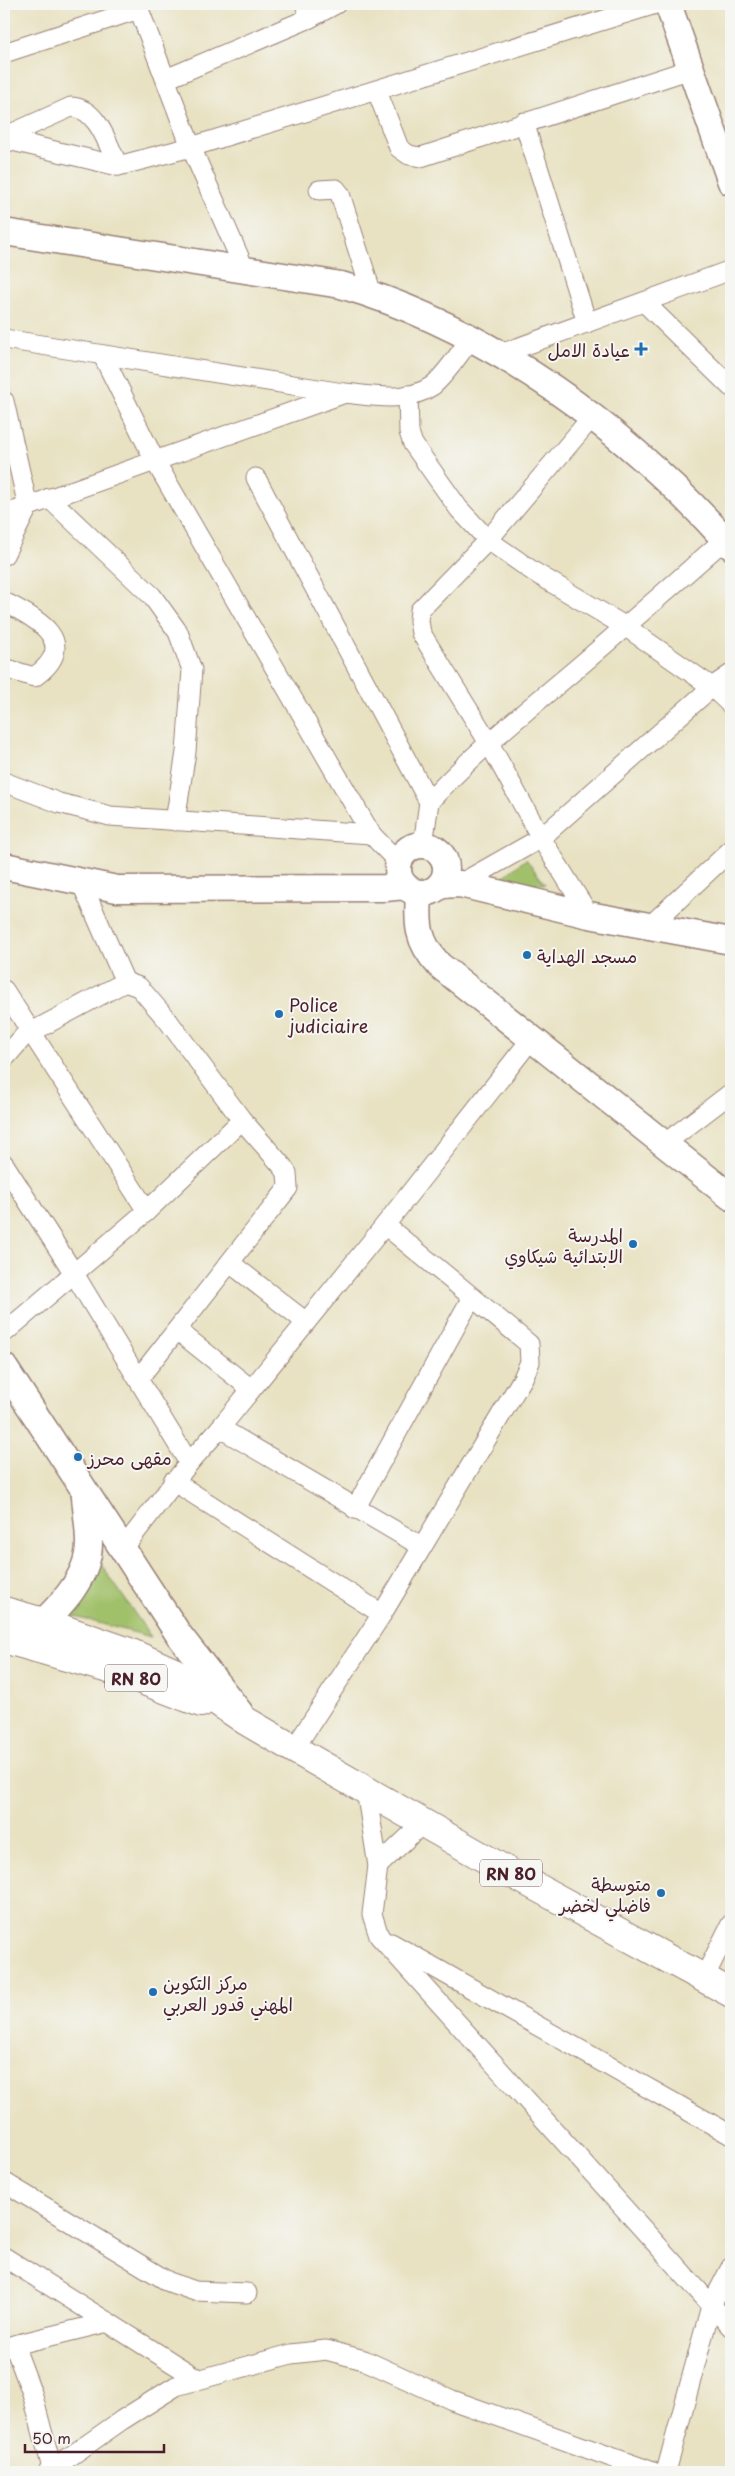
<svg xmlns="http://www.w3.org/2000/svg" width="735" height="2476" font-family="'Playpen Sans','Playpen Sans Arabic',sans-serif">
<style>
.green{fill:#a0c069;stroke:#75704a}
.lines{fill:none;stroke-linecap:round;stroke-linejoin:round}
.street-casing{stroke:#998076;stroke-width:21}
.secondary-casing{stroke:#998076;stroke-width:29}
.primary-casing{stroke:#998076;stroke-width:30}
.street{stroke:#fff;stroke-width:19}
.secondary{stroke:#fff;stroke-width:26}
.primary{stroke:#fff;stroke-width:28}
.poi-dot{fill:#1f6fb2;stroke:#f6f6f2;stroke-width:2}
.labels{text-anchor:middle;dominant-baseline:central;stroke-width:4;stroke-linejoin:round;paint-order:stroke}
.shield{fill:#f6f6f2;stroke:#7e6067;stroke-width:1}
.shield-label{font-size:16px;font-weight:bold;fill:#4a1f2b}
.poi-label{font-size:18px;fill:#4a1f2b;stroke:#f6f6f2;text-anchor:start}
</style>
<rect width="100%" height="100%" fill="#f6f6f2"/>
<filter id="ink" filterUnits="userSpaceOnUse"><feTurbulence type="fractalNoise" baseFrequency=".02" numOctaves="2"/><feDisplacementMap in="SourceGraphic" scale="10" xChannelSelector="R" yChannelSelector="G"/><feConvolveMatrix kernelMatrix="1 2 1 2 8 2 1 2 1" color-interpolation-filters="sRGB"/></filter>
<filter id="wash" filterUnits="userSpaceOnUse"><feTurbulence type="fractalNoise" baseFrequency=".0096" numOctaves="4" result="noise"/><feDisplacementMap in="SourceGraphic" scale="20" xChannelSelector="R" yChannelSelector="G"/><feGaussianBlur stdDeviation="1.12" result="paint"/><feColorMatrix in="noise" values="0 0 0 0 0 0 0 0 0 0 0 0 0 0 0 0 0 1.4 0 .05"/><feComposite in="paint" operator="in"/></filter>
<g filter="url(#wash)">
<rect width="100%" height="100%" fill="#e8e2c2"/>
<!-- green -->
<g class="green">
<path d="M526,859L545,884L498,881Z"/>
<path d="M94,1554L151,1637L68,1615Z"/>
</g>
</g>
<g filter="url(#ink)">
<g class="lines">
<defs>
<g id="street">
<path d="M137,4L191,147L244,268"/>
<path d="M305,4L310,18L336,4"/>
<path d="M4,53L139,9"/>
<path d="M166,79L310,18"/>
<path d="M377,91L399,148L409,155L421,157L691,69"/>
<path d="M524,122L587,323"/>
<path d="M4,137L71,107C98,108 108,145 118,166"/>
<path d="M4,139L118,166L191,147L656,4"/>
<path d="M319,190L336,189L340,194L372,294"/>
<path d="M645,303L731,387"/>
<path d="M4,339L343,393"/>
<path d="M498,355L731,270"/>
<path d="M103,356L155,461L371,834L399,863"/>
<path d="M408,395L409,432L413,444L459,509L488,540L534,572L626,627L712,687L731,705"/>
<path d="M4,401L28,507L4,555"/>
<path d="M256,478L429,802L423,845"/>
<path d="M49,498L152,596L178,632L192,670L186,752L175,821"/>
<path d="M4,515L345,393C373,396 407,403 432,386C447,374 459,353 471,339"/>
<path d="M4,602C37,618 82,643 34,677L4,668"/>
<path d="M4,782L59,803L110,816L371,834"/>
<path d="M429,802C475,751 529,709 582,664C630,623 677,581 725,539"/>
<path d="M460,884L541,838L712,687L731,674"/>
<path d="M589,915L541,838L489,743L421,633L419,621L420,610L488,540L592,417"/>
<path d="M650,926L731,850"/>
<path d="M125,982L139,987L169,1022L242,1120L283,1167L287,1173L288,1188L139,1378"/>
<path d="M4,990L147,1211"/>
<path d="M4,1059L24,1036L125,982L81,882"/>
<path d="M664,1144L731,1093"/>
<path d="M4,1164L73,1272L189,1463L122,1550"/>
<path d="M230,1263L306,1322"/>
<path d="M177,1330L251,1389"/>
<path d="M4,1333L147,1211L242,1120"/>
<path d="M189,1463L220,1428"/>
<path d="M173,1481L382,1614"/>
<path d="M355,1509L472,1297"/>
<path d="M421,1546L220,1428L385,1225L532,1038"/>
<path d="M294,1749L382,1614L523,1378L530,1362L529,1344L385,1225"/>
<path d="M366,1790L378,1866L423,1823"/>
<path d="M378,1866L372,1914L379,1936L731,2327"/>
<path d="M391,1943L731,2135"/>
<path d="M704,1978L731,1924"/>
<path d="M4,2182L169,2282L195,2291L247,2293"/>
<path d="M4,2257L198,2379"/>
<path d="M14,2345L108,2322"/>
<path d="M4,2348L14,2345L32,2393L53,2472"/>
<path d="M48,2472L122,2420L176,2386L291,2354L326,2350L364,2360L452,2400L653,2472"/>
<path d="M666,2472L711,2306L731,2267"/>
</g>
<g id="secondary">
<path d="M668,4L731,182"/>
<path d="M4,232L341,285C492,329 627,430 731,546"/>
<circle cx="422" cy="869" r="24"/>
<path d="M4,866L117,889L385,888L405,886"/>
<path d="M440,885L460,884L589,915L731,941"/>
<path d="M419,893C417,924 417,941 439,965L731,1197"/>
<path d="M4,1367L179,1635L240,1713"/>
<path d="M29,1636C54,1612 89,1581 89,1543C89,1527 86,1511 85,1496"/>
</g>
<g id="primary">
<path d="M4,1611L43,1622L129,1652L174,1672L246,1721L294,1749L507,1871L731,1993"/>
<path d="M4,1639L123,1673L201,1703"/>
</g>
</defs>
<!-- street casing -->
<use href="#street" class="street-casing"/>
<!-- secondary casing -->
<use href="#secondary" class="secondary-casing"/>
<!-- primary casing -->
<use href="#primary" class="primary-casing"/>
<!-- street -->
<use href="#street" class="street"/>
<!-- secondary -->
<use href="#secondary" class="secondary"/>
<!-- primary -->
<use href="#primary" class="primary"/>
</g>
</g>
<!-- markers -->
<g class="poi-dot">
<path d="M638.5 341.5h5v5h5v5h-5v5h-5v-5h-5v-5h5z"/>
<circle cx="527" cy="955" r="5"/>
<circle cx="279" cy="1014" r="5"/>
<circle cx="633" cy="1244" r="5"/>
<circle cx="78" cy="1457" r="5"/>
<circle cx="661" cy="1893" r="5"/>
<circle cx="153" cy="1992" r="5"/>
</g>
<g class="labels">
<!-- shield labels -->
<g class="shield">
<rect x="105" y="1664.5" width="62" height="27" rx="4"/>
<rect x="480" y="1859.5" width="62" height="27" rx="4"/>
</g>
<g class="shield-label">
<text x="136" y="1678">RN 80</text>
<text x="511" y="1873">RN 80</text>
</g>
<!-- poi labels -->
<g class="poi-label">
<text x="630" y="349" text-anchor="end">عيادة الامل</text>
<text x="537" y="955">مسجد الهداية</text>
<text x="289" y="1004">Police<tspan x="289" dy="21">judiciaire</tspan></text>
<text x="623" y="1234" text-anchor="end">المدرسة<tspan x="623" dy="21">الابتدائية شيكاوي</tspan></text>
<text x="88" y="1457">مقهى محرز</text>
<text x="651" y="1883" text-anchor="end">متوسطة<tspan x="651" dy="21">فاضلي لخضر</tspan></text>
<text x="163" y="1982">مركز التكوين<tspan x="163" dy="21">المهني قدور العربي</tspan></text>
</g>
</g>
<!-- margin -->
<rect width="735" height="2476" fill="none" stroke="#f6f6f2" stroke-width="20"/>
<!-- scale -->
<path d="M25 2444v8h139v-8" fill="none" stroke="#4a1f2b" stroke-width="2.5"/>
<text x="32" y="2444" font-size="15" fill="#4a1f2b" stroke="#f6f6f2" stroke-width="4" paint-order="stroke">50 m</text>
</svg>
